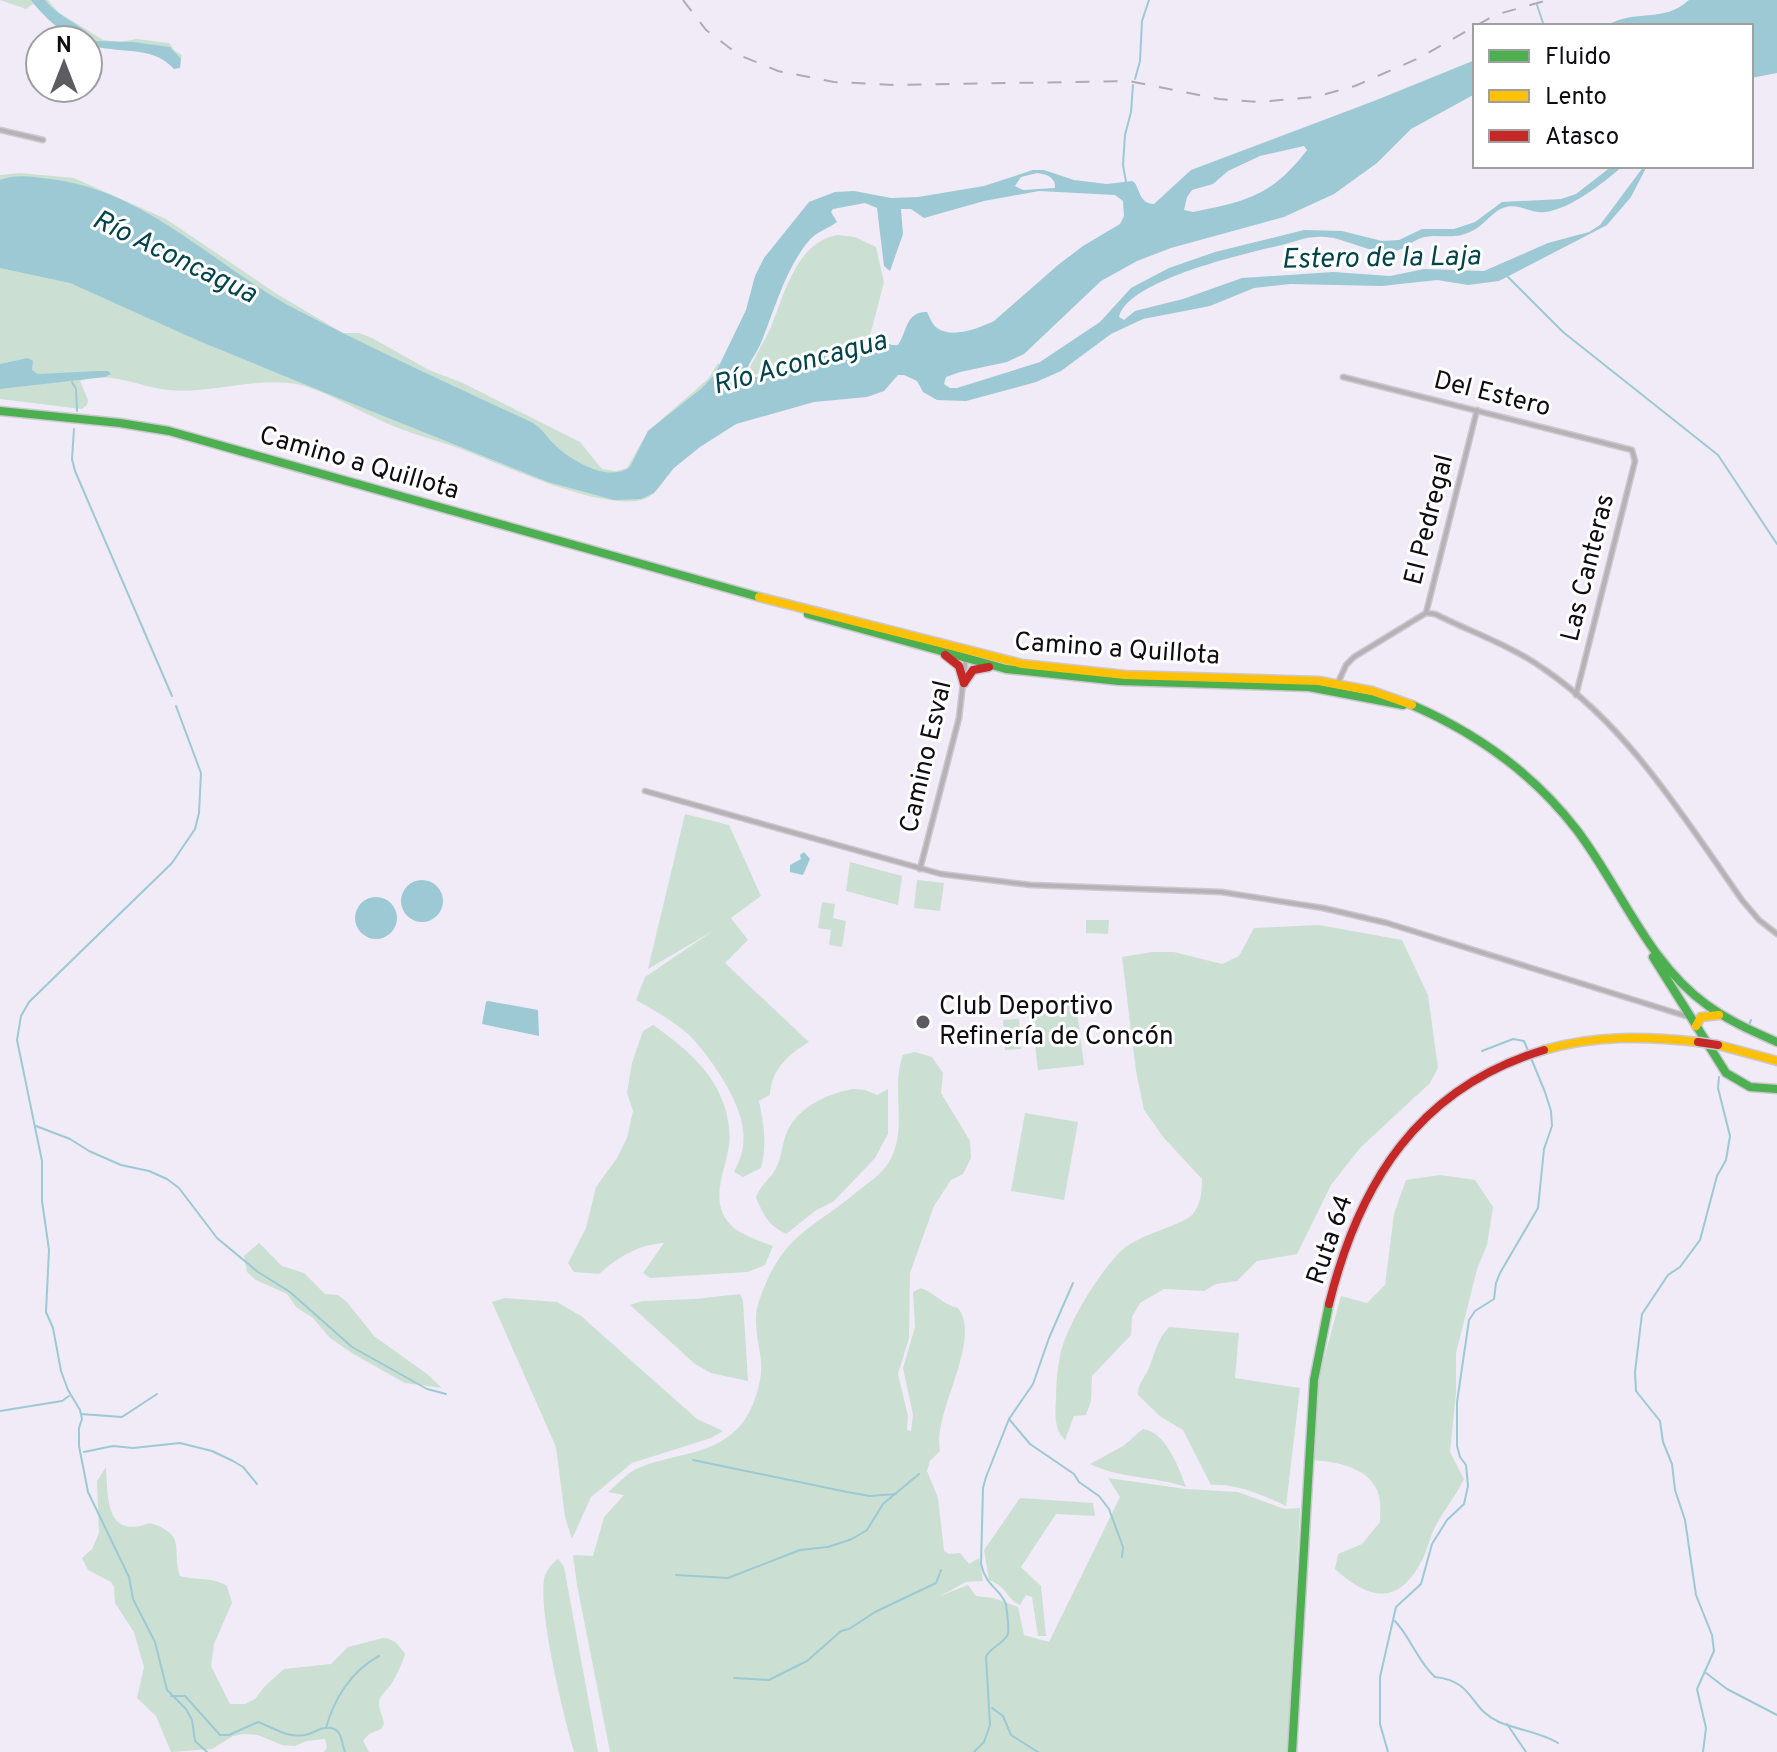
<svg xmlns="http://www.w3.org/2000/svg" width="1777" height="1752" font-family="Overpass,sans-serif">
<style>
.green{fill:#cbe0d3}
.water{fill:#9cc9d4;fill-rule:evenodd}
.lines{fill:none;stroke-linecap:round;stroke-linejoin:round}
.stream{stroke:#9cc9d4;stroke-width:2}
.street-casing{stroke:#ccc8d1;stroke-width:7}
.fast-casing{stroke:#ccc8d1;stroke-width:11}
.slow-casing{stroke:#ccc8d1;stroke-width:11}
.jam-casing{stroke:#ccc8d1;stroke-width:11}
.street{stroke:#b5b1b4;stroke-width:4}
.fast{stroke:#4caf50;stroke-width:8}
.slow{stroke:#ffc107;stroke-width:8}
.jam{stroke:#c62828;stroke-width:8}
.rail{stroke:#afabb0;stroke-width:2;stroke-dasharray:14 14;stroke-linecap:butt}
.jam-bridge-casing{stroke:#ccc8d1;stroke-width:11;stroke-linecap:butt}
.jam-bridge{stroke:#c62828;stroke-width:8}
.poi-dot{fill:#5e5a62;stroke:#fff;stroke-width:3}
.labels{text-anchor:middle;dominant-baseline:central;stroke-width:6;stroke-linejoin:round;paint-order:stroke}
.street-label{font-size:26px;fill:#0f0c12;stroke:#fff}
.poi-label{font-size:26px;fill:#0f0c12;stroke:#fff;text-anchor:start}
.water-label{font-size:28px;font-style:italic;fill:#03444c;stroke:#fff}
</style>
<rect width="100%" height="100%" fill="#f0ebf6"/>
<!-- green -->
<g class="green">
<path d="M0,0H48L58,12L103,40L120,42L137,39L169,43L174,50L182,55L180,62L169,63C145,44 117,52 88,46V40H73L33,4L26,9Z"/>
<path d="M20,173L74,178L166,219L277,294L343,333H359L372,338L429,370L463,383L580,442L602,469L616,471L627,468L648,431L708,379L718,363L774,411C740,421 705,435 679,461C665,474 659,499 636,501C589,506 504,465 458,448C433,439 408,433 384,422C357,410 329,393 301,385C260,375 209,395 168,390C138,387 111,370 80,381L88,400L87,405L82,409L0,399V175Z"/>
<path d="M837,235L855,237L876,247L884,282L870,336L860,337L792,366L749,376L748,372C755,356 764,342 771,327C785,293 796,243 837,235Z"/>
<path d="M685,814L729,825L761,896L731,918L748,940L725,963L809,1042C789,1054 771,1069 770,1095L759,1101C764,1125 767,1144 761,1168L743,1177L734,1172C741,1159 745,1146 743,1130C741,1102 709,1054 688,1034C674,1021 653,1010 636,1000L645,977L713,931L648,969Z"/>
<path d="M850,862L902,876L898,905L846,891Z"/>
<path d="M917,880L944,883L940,911L914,908Z"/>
<path d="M822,902L835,904L833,918L846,921L842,947L829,945L831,930L818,928Z"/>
<path d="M1086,920H1109L1108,934L1086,933Z"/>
<path d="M1319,925L1402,940L1428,995L1438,1068L1430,1083L1360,1148L1331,1185L1297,1254L1257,1261L1237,1281L1216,1284L1204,1291L1164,1289L1140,1303L1132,1317L1131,1335L1092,1376L1091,1401L1086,1415L1074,1416L1065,1440C1054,1429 1055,1414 1056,1399C1056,1385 1057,1370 1060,1356C1066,1326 1099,1272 1122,1250C1139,1234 1184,1225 1193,1214C1201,1203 1202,1192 1202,1179L1164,1138L1144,1110L1136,1071L1122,957L1152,952H1174L1222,964L1239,956L1254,928Z"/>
<path d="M1075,996L1084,1065L1038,1070L1030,1002Z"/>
<path d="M1019,1019L1021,1049L1005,1050L1003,1020Z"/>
<path d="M653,1025C683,1046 714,1071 725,1108C728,1118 731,1135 729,1145C726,1169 709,1200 729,1223C739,1235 759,1240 773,1246L765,1265L747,1272L650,1278L643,1273L664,1243C637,1245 619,1257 599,1274L574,1272L568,1263L586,1228L596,1187L617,1158L627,1138L633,1111L627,1093L632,1063L643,1031Z"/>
<path d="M915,1052L932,1057L943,1073L941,1093L970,1141L971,1158L963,1174L951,1180L934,1206L910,1273L909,1338L898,1374L908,1416L907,1430L911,1431L913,1415L903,1368L915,1327L913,1292L921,1288C935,1293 943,1305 958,1308C983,1340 932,1413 940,1451L930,1461L927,1471L938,1498L944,1551L949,1554L960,1553L969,1564L979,1558L983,1581L966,1582L940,1596L968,1585L976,1596L994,1598L1018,1607L1024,1635L1049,1642L1120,1497L1108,1478L1186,1489L1238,1492L1284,1509L1300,1508L1288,1752H610L577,1585L573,1555L593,1556L604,1517L624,1495L608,1492C617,1485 626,1474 636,1469C669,1454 711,1456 737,1429C752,1415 763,1382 761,1361C759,1342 752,1320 759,1301C782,1234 809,1232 858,1191C869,1182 882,1174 889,1162C909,1128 890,1090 903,1055Z"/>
<path d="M853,1089L865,1090L877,1095L888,1089V1134L875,1158L834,1201L815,1211L786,1234C767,1224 765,1217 756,1198C760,1185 770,1180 776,1168C782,1157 782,1143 787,1132C799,1106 827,1094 853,1089Z"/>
<path d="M1025,1113L1078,1122L1064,1200L1011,1191Z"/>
<path d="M1440,1175L1475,1180L1493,1207L1487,1245L1477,1269L1456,1353V1393L1450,1452L1464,1479C1456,1496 1444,1510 1435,1527C1429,1539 1427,1552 1421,1562C1397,1607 1368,1599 1335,1569L1338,1554L1362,1544L1380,1522C1380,1514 1381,1504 1379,1496C1372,1467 1335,1461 1310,1460L1320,1373L1341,1296L1367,1303L1385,1285L1394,1214L1406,1180Z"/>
<path d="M259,1243L282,1266L304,1273L325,1294L338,1295L347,1302L374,1336L427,1374L442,1388L405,1383L355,1355L330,1338L313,1318L296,1307L287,1294L256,1280L247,1272L244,1256Z"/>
<path d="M740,1294L743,1301L748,1381L711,1373L695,1364L630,1305L642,1301L695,1299Z"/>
<path d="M505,1298L557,1302L581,1316L697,1419L723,1431L711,1438L632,1463L591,1497L572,1539L565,1517L556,1447L492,1302Z"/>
<path d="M1169,1327L1239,1333L1235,1378L1300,1388L1286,1506C1264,1496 1236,1483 1211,1485L1183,1430L1161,1417L1138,1395C1138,1384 1143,1380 1148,1370C1156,1352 1155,1343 1169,1327Z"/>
<path d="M1143,1429C1166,1432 1179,1468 1186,1487C1154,1476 1121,1479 1090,1464L1123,1446Z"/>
<path d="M106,1467C108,1497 105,1540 150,1523C188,1535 171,1549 180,1576C197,1581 211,1576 227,1586L232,1603L214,1644L211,1666L230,1704H245L255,1699L264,1687L284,1669L331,1664L348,1647L383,1638C393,1638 400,1646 405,1654C404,1659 395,1679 392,1683C388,1690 378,1695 379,1705C380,1711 383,1718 384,1724L381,1729L369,1734L363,1741L369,1752H324L327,1748L325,1739L306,1741L295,1746L282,1745L258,1735L244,1734L233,1736L212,1749L171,1752L156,1716L137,1698L144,1667L134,1632L115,1603L114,1587L111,1582L88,1570L82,1558L92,1549L99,1533L97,1481Z"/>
<path d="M1020,1498L1093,1503L1095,1516L1056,1514L1021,1567L1041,1586L1046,1636H1038L1032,1597L1026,1595L1020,1605C1006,1599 1008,1587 989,1580L984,1550Z"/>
<path d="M558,1559L564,1567L598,1752H574C563,1714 539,1616 544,1579C546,1571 551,1564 558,1559Z"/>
</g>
<!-- water -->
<g class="water">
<path d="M31,0H45C59,18 82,24 96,41L133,42L170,47L181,59L180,68L174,69C152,44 117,55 88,44V40C67,40 43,16 31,0Z"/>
<path d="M1689,0H1777V73L1751,78V26H1606C1635,8 1663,24 1689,0Z"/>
<path d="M1475,60V94L1411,129L1377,163L1334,194L1284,217L1171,248L1137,261L1101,281L1024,354L1007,362L960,372L946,377L944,384L950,388H957L1040,362L1100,322L1131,288L1169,268L1215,252L1304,230L1342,231L1382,241L1399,240L1422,229H1454L1475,222L1502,202L1561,199L1576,194L1612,166H1623C1603,183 1571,209 1545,212C1531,214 1517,202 1503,208C1492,212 1485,224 1474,230C1452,242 1440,232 1421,238C1411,241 1405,250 1394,251C1366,255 1344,235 1317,237C1305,237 1294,242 1282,245C1247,253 1127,280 1119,317L1124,320L1135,311L1183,299L1242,278L1333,272L1390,276L1424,269L1484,271L1548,243L1589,232L1600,225L1644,166H1647L1631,197L1607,225L1499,281L1468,285L1437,280L1382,286L1290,284L1254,288L1210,306L1143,319L1111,334L1061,371L1036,382L966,401L937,400L923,392L917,381L904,375H898L884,391L867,397L814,402L736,424L700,447L674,468L654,493L641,499L614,500L548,482L331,395L199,341L70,283L0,268V180C14,175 27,176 42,178C147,187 215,269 303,313C379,352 456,387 533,423C543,429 547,438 555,445C572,461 608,483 630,467L648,431L702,388L715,374L746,310L755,276L764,258L809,202L835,192L854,191L891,198L918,197L984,186L1033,170H1044L1074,180L1107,184L1132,181L1135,183C1140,192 1141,204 1154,204L1191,170L1374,101ZM1304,146L1307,150C1273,195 1246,202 1193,212L1184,210L1187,197L1192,190L1213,184L1228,171L1260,156ZM1037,173C1046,174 1056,177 1055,188L1023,190L1015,186L1021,177ZM1039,191L1115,195L1123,201L1124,216L1120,224L1083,246L1058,265L994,321C979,328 953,339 937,328C932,324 930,318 927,312C906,311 907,332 898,345C887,347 879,336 865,338L776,373L746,379C744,368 755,356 760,345C774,312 784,272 807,243C815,232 828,229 837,222L831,212L833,209L865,203L877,208L884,266L890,271L903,234L901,209H911L924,218L984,201Z"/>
<path d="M28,358L33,361L32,370L38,374L98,371H108L111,374L105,377L0,389V364Z"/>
<path d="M804,852L810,859L803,875L790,872V865L801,859L800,855Z"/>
<circle cx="422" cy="901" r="21"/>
<circle cx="376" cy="918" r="21"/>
<path d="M488,1001L538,1010L539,1036L482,1024L486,1002Z"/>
</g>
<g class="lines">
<!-- stream -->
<g class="stream">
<path d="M1537,5L1544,26"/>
<path d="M1135,79L1140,61L1142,21L1149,0"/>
<path d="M1126,182L1123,165L1125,135L1131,112L1133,85"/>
<path d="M1508,277L1563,332L1718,455L1777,544"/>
<path d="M72,382L76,389L77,411"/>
<path d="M74,429L72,459L75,471L172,696"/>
<path d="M176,706L201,773L199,813L195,829L172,863L29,1002L21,1016L17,1040L42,1161V1201L49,1250L46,1312L53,1328L61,1371L68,1390L80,1410L82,1419L79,1428V1446L88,1492L129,1577L133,1599L155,1642L167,1690L186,1709L192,1720L195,1741L207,1752"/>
<path d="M1748,1027L1751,1020"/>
<path d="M36,1126L70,1139L89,1151L121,1165L149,1171L167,1179L179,1188L217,1238L258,1272L290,1292L352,1347L427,1389L446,1394"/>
<path d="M0,1411L62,1401L69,1396"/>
<path d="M81,1414L122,1417L157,1394"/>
<path d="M1009,1419L1030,1444L1074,1474L1079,1482L1099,1496L1109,1509L1123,1547L1122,1557"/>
<path d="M84,1452L113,1446L133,1448L180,1443L212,1451L233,1461L243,1467L257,1484"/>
<path d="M693,1460L847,1492L870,1496L896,1494"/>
<path d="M676,1575L728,1578L800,1550L828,1547L852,1539L867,1530L883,1504L919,1474"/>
<path d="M1395,1621C1411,1638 1418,1662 1435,1677C1475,1681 1469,1709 1499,1722C1518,1730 1540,1732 1558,1743"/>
<path d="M1706,1673L1727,1689L1777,1715"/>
<path d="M734,1678L769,1680L807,1661L841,1631L849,1629L875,1612L936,1583L941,1570"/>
<path d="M171,1696H185L220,1735H229L258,1722C275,1728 289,1740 309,1734C316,1731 326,1725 334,1729C342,1732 342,1745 345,1752"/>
<path d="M992,1708L1003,1716L1011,1735L1038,1752"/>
<path d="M1507,1724L1526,1752"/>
<path d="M326,1728C334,1699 351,1671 379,1656"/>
<path d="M974,1752L984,1742L990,1725L986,1657C991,1646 1003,1645 1008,1634C1009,1630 1007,1606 1005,1602C998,1587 986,1586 981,1564L983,1488L986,1477L1009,1419L1033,1384L1049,1338L1073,1283"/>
<path d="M1388,1752L1380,1724V1677L1396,1607L1421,1584L1432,1544L1447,1520L1464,1504L1468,1486L1466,1465L1460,1457L1457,1446V1402L1469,1320L1475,1311L1494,1299L1496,1283L1500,1273L1538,1208L1544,1149L1552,1126L1551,1111L1545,1092L1524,1041L1513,1039L1482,1051"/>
<path d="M1703,1752L1706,1728L1697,1689L1714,1651L1712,1635L1696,1595L1685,1520L1675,1490L1672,1464L1663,1442L1660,1421L1636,1391L1635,1372L1642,1314L1668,1275L1680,1267L1700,1240L1717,1176L1726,1160L1730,1136L1718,1088L1719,1077"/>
</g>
<defs>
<g id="street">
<path d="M0,130L43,140"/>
<path d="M1343,377L1632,450L1635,461L1576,695"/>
<path d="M1426,613L1435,614C1471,632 1512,646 1544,669C1629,727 1684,818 1742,900L1759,920L1777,934"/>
<path d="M1426,613L1477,410"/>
<path d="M1337,685L1346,665L1354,657L1426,613"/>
<path d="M645,791L941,874L1031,885L1221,892L1323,908L1387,923L1689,1017"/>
<path d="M920,869L959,718L966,657"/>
</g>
<g id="fast">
<path d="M0,411L120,423L169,431L759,597"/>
<path d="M808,614L1006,669L1119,681L1309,687L1403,705"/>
<path d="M1412,705C1476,733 1533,773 1576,829C1620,886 1647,962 1707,1005C1729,1021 1752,1031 1777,1042"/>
<path d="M1653,957L1726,1073L1750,1087L1777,1089"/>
<path d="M1292,1752L1314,1380L1329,1304"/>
</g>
<g id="slow">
<path d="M759,597L1022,664L1125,675L1319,681L1372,691L1412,705"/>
<path d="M1696,1026L1701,1017L1719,1015"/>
<path d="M1718,1045L1777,1061"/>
<path d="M1544,1050C1595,1035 1646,1036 1698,1042"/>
</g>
<g id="jam">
<path d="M945,655L959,666L964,683"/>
<path d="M964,683L973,670L989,667"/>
<path d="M1329,1304C1359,1183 1418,1088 1544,1050"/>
</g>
</defs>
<!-- street casing -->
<use href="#street" class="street-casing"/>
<!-- fast casing -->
<use href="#fast" class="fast-casing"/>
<!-- slow casing -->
<use href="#slow" class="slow-casing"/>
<!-- jam casing -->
<use href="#jam" class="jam-casing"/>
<!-- street -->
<use href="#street" class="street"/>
<!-- fast -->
<use href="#fast" class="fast"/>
<!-- slow -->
<use href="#slow" class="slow"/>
<!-- jam -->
<use href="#jam" class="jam"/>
<!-- rail -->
<path class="rail" d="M683,0L706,30L739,55L778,71L834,82L895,85L1129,81L1219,99L1260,102L1315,97L1355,86L1419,58L1495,15L1548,0"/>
<defs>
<path id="jam-bridge" d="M1698,1042L1718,1045"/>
</defs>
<!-- jam-bridge casing -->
<use href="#jam-bridge" class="jam-bridge-casing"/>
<!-- jam-bridge -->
<use href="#jam-bridge" class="jam-bridge"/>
</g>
<!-- markers -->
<circle class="poi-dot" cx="923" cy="1022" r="8"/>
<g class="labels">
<!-- street labels -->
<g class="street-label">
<text transform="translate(1492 395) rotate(14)">Del Estero</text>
<text transform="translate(359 464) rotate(16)">Camino a Quillota</text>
<text transform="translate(1430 520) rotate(-76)">El Pedregal</text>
<text transform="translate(1589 568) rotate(-76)">Las Canteras</text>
<text transform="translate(1117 650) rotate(4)">Camino a Quillota</text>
<text transform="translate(927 757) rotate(-77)">Camino Esval</text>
<text transform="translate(1331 1240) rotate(-71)">Ruta 64</text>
</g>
<!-- poi labels -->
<g class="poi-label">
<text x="939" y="1007">Club Deportivo<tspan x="939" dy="30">Refinería de Concón</tspan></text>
</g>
<!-- water labels -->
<g class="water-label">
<text transform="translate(174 258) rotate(26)">Río Aconcagua</text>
<text transform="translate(1381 259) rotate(-1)">Estero de la Laja</text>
<text transform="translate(800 364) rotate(-15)">Río Aconcagua</text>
</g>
</g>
<!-- legend -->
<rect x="1473" y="24" width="280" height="144" fill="#ffffff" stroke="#9f9ea0" stroke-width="2"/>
<rect x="1489" y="50" width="40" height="12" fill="#4caf50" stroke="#9f9ea0" stroke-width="2"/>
<text x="1545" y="64" font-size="24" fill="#0f0c12">Fluido</text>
<rect x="1489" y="90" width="40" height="12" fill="#ffc107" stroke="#9f9ea0" stroke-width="2"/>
<text x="1545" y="104" font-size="24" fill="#0f0c12">Lento</text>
<rect x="1489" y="130" width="40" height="12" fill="#c62828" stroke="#9f9ea0" stroke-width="2"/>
<text x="1545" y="144" font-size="24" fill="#0f0c12">Atasco</text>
<!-- north arrow -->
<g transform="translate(64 64)"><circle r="38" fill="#ffffff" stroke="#9f9ea0" stroke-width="2"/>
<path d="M0-6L14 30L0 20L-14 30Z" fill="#5e5a62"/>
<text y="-12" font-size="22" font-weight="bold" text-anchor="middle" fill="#0f0c12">N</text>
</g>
</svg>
